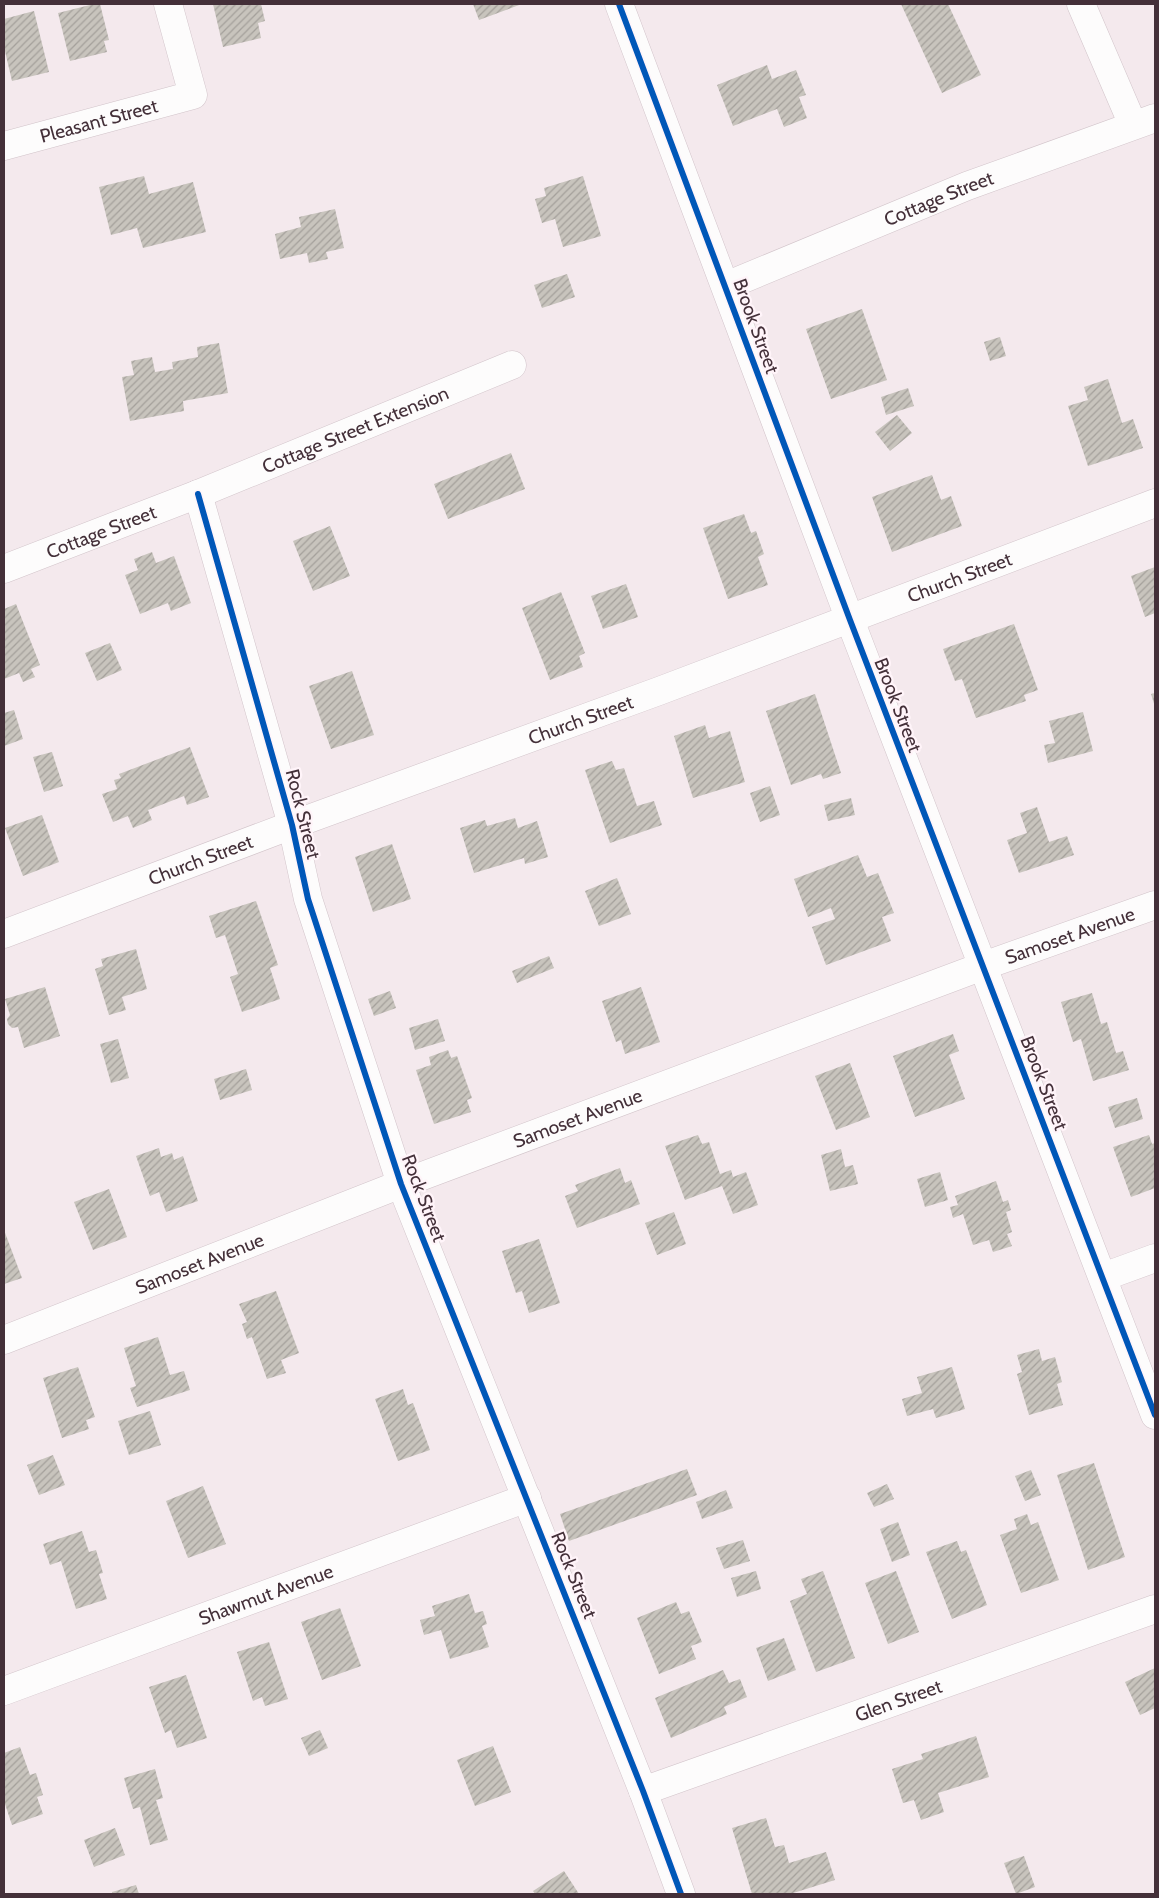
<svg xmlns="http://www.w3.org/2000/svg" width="1159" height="1898" font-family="Cabin,sans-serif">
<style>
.building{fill:url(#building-hatch)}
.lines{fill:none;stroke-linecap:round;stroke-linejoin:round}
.minor-casing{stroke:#d2c4ca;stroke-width:29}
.minor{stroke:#fdfcfc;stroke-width:28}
.cycleway-casing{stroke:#fff4f9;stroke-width:9}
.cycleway{stroke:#0057b8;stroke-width:6}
.labels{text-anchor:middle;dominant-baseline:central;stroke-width:4.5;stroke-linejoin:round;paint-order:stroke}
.street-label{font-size:19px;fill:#443039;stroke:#fff4f9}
</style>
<defs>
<pattern id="building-hatch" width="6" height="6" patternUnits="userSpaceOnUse" patternTransform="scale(1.25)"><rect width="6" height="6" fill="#c8c4bd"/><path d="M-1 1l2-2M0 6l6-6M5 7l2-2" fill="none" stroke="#a4a09b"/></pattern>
</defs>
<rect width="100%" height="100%" fill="#f4e9ed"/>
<!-- building -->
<g class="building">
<path d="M94,4H100L109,40L104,41L107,52L70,61L58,13Z"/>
<path d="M213,4H261L265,21L258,23L261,38L223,47Z"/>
<path d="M473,4H518L519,5L479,20Z"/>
<path d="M901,4H948L981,75L942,93Z"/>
<path d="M34,11L49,72L12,81L4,47V19Z"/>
<path d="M767,65L772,79L796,70L806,95L799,97L807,118L784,127L777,109L733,126L717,85Z"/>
<path d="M144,176L149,194L193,182L206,232L143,248L137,228L111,235L99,187Z"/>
<path d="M583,176L601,236L563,247L555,219L542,223L535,199L546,196L544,188Z"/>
<path d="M335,209L344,248L326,252L328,259L309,263L307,253L280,259L275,234L301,227L299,217Z"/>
<path d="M567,274L575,297L542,308L534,285Z"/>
<path d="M862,309L887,380L831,399L806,329Z"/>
<path d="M1000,337L1006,356L990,361L984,342Z"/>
<path d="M219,343L228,393L183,401L184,411L130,421L122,377L134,375L131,361L152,357L155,372L173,369L172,362L198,357L197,347Z"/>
<path d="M1108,379L1122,423L1133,419L1143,448L1088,466L1068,406L1088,400L1084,387Z"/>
<path d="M908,388L914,406L886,415L881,397Z"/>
<path d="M897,415L912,433L890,451L875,432Z"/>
<path d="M511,453L525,489L448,519L434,484Z"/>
<path d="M932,475L941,500L951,496L962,526L892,552L872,497Z"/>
<path d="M744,514L751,533L756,531L764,554L758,557L768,585L728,599L703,528Z"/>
<path d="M330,526L350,576L313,591L293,541Z"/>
<path d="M152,552L156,563L174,556L191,603L171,611L168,603L140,614L125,575L138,570L134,559Z"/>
<path d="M1155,567V613L1145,617L1131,576Z"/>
<path d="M626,584L638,617L603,629L591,596Z"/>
<path d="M561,592L585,653L579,656L583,667L550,680L522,608Z"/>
<path d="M16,604L40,665L31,669L35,677L23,682L19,673L4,679V609Z"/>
<path d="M1014,624L1038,690L1024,695L1026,701L976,718L962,679L955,681L943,649Z"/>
<path d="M110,643L122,670L97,681L85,653Z"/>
<path d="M352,671L374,735L331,749L309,686Z"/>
<path d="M1155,693V707L1151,694Z"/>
<path d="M815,694L841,773L823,779L821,774L791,785L766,711Z"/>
<path d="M14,710L23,739L4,746V713Z"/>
<path d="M1083,712L1093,751L1048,763L1044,745L1055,743L1049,721Z"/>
<path d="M705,725L709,738L730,731L745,782L693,798L674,736Z"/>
<path d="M190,747L209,797L187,805L184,796L148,810L152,820L133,828L128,816L113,822L102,794L117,789L114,780L121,778L119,774Z"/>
<path d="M52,752L63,786L44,792L33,757Z"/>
<path d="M612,761L616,770L624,768L637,806L654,801L662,825L610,843L585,770Z"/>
<path d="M770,786L780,815L760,822L750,793Z"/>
<path d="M851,798L855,815L828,821L824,805Z"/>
<path d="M1037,807L1049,842L1067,836L1074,855L1019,873L1007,840L1027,833L1020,813Z"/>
<path d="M42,815L59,862L23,876L5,828Z"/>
<path d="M515,818L518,828L537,821L548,857L525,864L524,858L474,873L460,828L485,820L487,826Z"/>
<path d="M392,844L411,899L373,912L355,857Z"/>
<path d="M858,855L867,877L878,873L894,913L882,917L891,941L826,965L812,927L835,919L831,908L808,917L794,879Z"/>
<path d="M617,878L631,914L599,926L585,891Z"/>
<path d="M256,901L278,965L270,968L280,999L242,1012L230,977L238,974L225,935L216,938L209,916Z"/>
<path d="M136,949L147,989L122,997L126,1010L109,1015L95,969L103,966L101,959Z"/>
<path d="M549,956L554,968L517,983L512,971Z"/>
<path d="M45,987L60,1036L24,1048L18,1027L12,1028L8,1024L7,1019L10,1015L5,999Z"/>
<path d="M641,987L660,1042L625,1054L621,1040L616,1042L602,1001Z"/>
<path d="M390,991L396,1008L374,1016L368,999Z"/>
<path d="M1092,993L1101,1024L1107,1022L1116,1053L1123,1051L1129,1070L1093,1081L1081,1039L1073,1042L1061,1002Z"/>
<path d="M438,1019L445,1041L415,1050L409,1028Z"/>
<path d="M953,1034L959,1051L949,1055L965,1099L915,1117L893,1056Z"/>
<path d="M118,1039L129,1078L111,1083L100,1044Z"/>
<path d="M448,1050L451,1058L457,1056L472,1098L467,1100L471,1112L434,1124L416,1070L431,1065L429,1057Z"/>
<path d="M850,1063L870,1117L836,1130L815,1076Z"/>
<path d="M246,1069L252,1090L220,1100L214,1079Z"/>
<path d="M1137,1098L1143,1119L1115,1128L1108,1107Z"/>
<path d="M698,1135L702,1144L709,1142L720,1174L731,1170L733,1177L746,1172L758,1205L733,1214L722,1186L685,1200L665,1146Z"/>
<path d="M1149,1135L1152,1144L1155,1143V1188L1131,1197L1113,1147Z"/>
<path d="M159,1148L161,1157L172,1153L174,1160L183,1156L198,1201L166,1212L159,1192L150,1196L136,1156Z"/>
<path d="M841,1149L845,1167L853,1165L858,1184L830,1191L821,1155Z"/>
<path d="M620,1168L625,1183L631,1180L640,1204L577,1228L565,1196L578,1191L575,1185Z"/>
<path d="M940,1172L948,1200L925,1207L917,1179Z"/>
<path d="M996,1181L1003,1202L1008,1200L1011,1210L1006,1212L1012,1232L1007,1234L1012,1246L993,1252L989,1240L973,1245L963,1214L953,1218L950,1207L958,1205L955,1196Z"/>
<path d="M109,1189L127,1237L93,1250L74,1202Z"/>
<path d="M674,1212L686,1244L657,1255L645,1223Z"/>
<path d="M4,1230L22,1278L4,1284Z"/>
<path d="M539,1239L560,1303L529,1313L522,1291L516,1293L502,1251Z"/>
<path d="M276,1291L299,1353L281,1360L286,1373L267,1379L252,1337L247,1339L242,1324L247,1322L239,1304Z"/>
<path d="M158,1337L170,1375L184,1371L190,1390L137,1407L130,1388L136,1386L124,1348Z"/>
<path d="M1039,1349L1042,1361L1055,1357L1062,1382L1057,1384L1063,1405L1029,1415L1017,1374L1022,1372L1017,1355Z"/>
<path d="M78,1367L95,1417L86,1420L89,1429L62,1438L43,1378Z"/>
<path d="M952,1367L965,1409L936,1418L933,1409L907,1416L902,1399L922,1393L917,1377Z"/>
<path d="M403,1389L408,1405L413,1403L430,1450L398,1461L375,1399Z"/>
<path d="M150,1411L161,1445L129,1455L118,1421Z"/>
<path d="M53,1455L65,1485L39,1495L27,1465Z"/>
<path d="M1094,1463L1125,1557L1088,1570L1057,1475Z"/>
<path d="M687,1469L697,1495L569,1541L560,1514Z"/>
<path d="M1031,1470L1041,1495L1025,1501L1015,1476Z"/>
<path d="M887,1484L894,1499L874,1507L867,1493Z"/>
<path d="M203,1486L226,1544L188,1558L166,1501Z"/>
<path d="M726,1490L733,1508L702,1519L696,1502Z"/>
<path d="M1027,1514L1031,1525L1038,1522L1059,1580L1021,1593L1000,1535L1017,1529L1014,1519Z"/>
<path d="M898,1522L910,1555L892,1562L880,1529Z"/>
<path d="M82,1531L89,1552L96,1550L103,1573L99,1574L107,1599L76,1609L61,1561L50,1565L43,1544Z"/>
<path d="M743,1540L750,1561L724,1569L716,1548Z"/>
<path d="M957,1541L961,1552L966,1550L987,1605L952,1619L926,1552Z"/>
<path d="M756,1571L761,1589L737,1597L731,1578Z"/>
<path d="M823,1571L855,1658L816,1672L790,1601L807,1594L801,1579Z"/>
<path d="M896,1571L919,1632L888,1644L865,1583Z"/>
<path d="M469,1594L475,1613L483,1611L487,1624L482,1626L489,1647L450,1659L441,1630L424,1635L420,1620L435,1616L432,1606Z"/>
<path d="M676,1602L681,1614L689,1611L702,1642L691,1646L696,1659L659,1674L637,1618Z"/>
<path d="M340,1608L361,1666L322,1680L301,1622Z"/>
<path d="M784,1638L796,1670L768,1681L756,1648Z"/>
<path d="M269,1642L288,1699L265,1706L262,1697L253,1701L237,1652Z"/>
<path d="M1155,1668V1708L1140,1715L1125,1682Z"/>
<path d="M723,1670L729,1683L740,1679L747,1697L724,1707L727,1714L671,1738L655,1698Z"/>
<path d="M186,1675L207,1738L177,1748L171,1730L165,1733L149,1687Z"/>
<path d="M320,1730L328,1748L309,1756L301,1738Z"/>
<path d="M976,1736L989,1777L938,1793L944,1812L921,1820L914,1800L903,1803L892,1769L923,1759L921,1754Z"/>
<path d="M493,1746L511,1792L475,1806L457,1760Z"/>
<path d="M20,1747L30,1775L36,1773L43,1795L37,1797L43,1814L12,1825L4,1801V1753Z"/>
<path d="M155,1769L163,1798L156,1800L168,1840L150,1845L140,1807L133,1809L124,1778Z"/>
<path d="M766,1818L775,1847L784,1845L789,1863L826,1852L835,1880L790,1894H752L732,1828Z"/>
<path d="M115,1828L125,1855L94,1867L84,1840Z"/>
<path d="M1024,1856L1035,1887L1016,1894L1004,1863Z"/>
<path d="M564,1871L579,1894H535L533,1891Z"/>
<path d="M136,1885L139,1894H112V1892Z"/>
</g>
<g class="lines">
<defs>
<g id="minor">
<path d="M619,4L850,620L1155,1415"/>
<path d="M1081,4L1133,125"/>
<path id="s1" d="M4,146L193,95L168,4"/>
<path id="s2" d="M726,286L967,186L1155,118"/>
<path d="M198,494L292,825L308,899L401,1184L643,1791L681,1894"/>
<path id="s3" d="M4,569L198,494L512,365"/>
<path id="s4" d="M4,934L292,825L659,691L1155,503"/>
<path d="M1103,1277L1155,1258"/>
<path id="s5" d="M4,1340L401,1184L983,966L1155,905"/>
<path id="s6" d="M4,1691L527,1498"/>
<path id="s7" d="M643,1791L1155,1609"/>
</g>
</defs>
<!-- minor casing -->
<use href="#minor" class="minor-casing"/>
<!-- minor -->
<use href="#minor" class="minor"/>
<defs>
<g id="cycleway">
<path d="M619,4L850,620L1155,1415"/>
<path d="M198,494L292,825L308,899L401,1184L643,1791L681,1894"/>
</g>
</defs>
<!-- cycleway casing -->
<use href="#cycleway" class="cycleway-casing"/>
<!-- cycleway -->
<use href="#cycleway" class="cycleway"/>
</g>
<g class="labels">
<!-- street labels -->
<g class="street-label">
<text stroke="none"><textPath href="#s1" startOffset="98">Pleasant Street</textPath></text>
<text stroke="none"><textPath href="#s2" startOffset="230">Cottage Street</textPath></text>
<text transform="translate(756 326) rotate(70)">Brook Street</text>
<text stroke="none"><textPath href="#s3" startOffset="378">Cottage Street Extension</textPath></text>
<text stroke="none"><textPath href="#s3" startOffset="104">Cottage Street</textPath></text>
<text stroke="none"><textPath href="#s4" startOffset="1020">Church Street</textPath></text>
<text transform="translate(898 705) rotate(69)">Brook Street</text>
<text stroke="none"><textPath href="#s4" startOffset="615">Church Street</textPath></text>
<text transform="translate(303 814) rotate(76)">Rock Street</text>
<text stroke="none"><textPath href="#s4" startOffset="210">Church Street</textPath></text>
<text stroke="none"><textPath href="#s5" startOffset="1140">Samoset Avenue</textPath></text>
<text transform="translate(1044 1083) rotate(69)">Brook Street</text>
<text stroke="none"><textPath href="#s5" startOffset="615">Samoset Avenue</textPath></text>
<text transform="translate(424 1198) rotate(69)">Rock Street</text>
<text stroke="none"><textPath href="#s5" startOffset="210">Samoset Avenue</textPath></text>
<text transform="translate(574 1575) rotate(68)">Rock Street</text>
<text stroke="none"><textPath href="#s6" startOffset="279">Shawmut Avenue</textPath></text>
<text stroke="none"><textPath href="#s7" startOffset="271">Glen Street</textPath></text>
</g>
</g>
<!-- border -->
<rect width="1159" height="1898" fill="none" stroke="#443039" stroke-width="10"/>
</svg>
